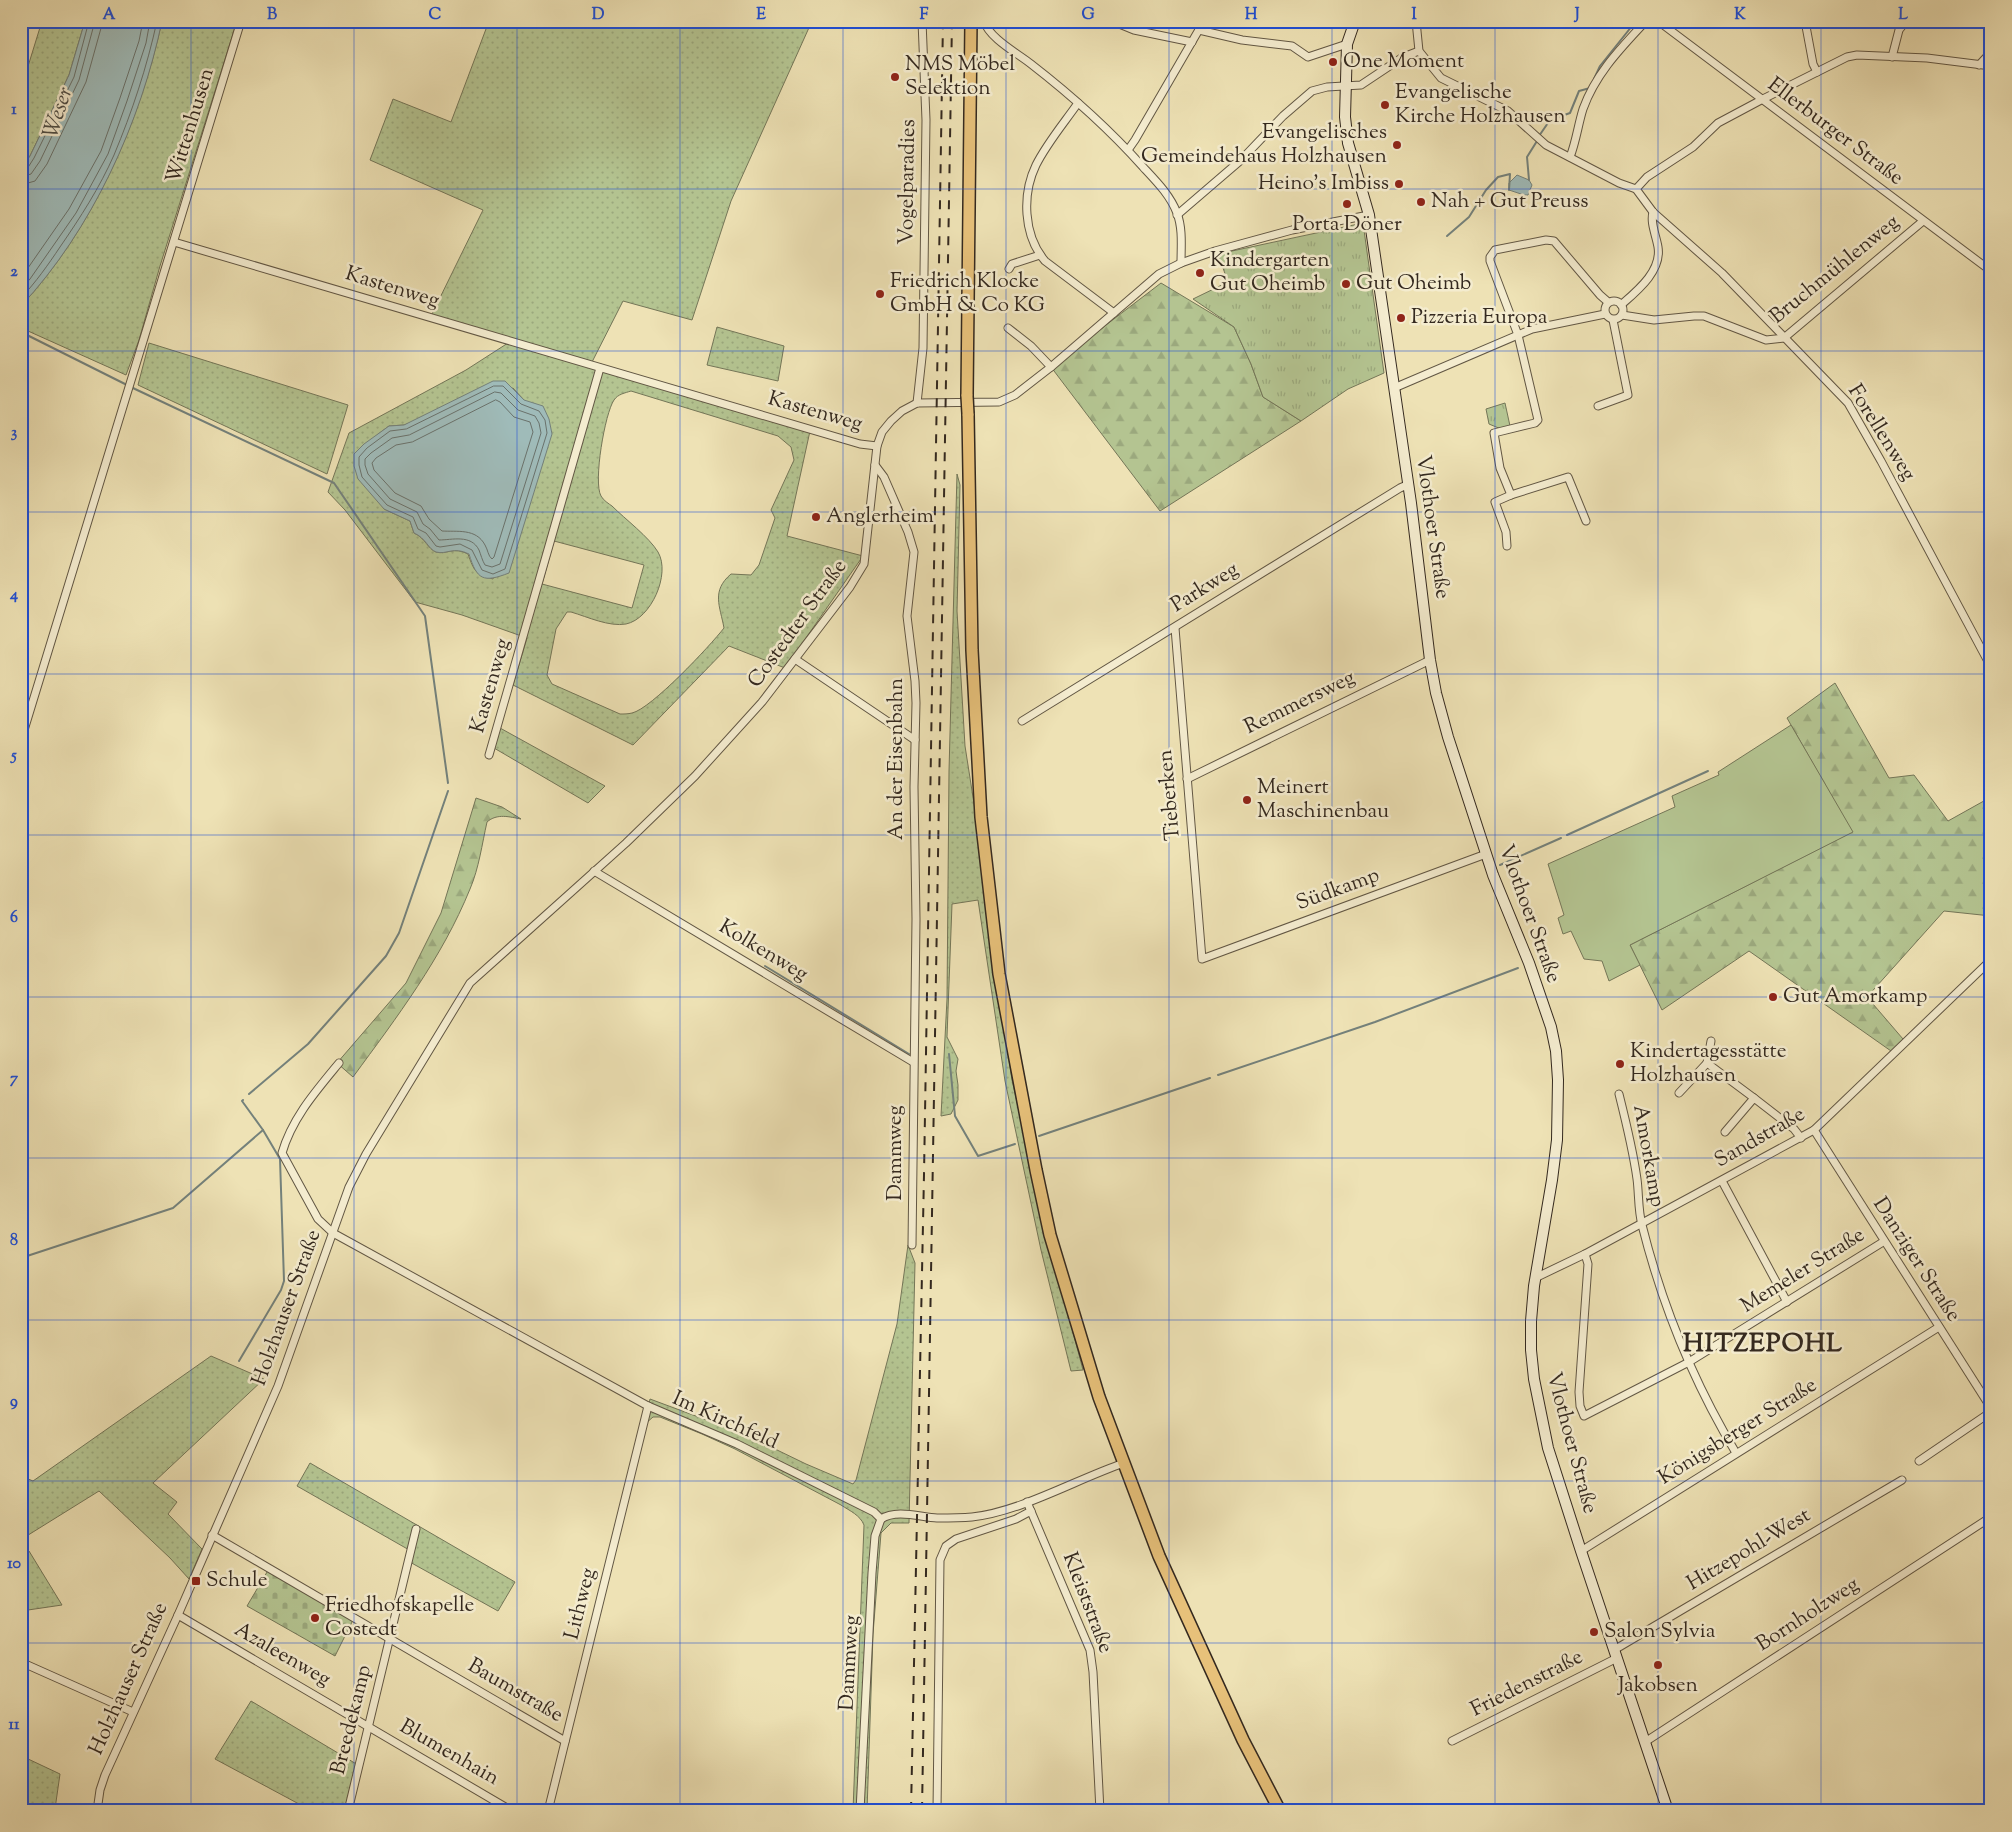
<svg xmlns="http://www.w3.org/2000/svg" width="2012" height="1832" font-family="'Sorts Mill Goudy',serif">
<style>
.grass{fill:url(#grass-dots);stroke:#747658;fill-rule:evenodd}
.forest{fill:url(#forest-firs);stroke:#747658}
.cemetery{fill:url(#cemetery-stones);stroke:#747658}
.park{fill:url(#park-tufts);stroke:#747658}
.pitch{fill:#b4c491;stroke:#747658}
.water{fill:#9fbbb9;stroke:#74817b}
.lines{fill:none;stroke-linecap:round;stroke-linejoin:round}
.shore{stroke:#6a726c;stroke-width:1}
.stream{stroke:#74817b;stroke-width:2}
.street-casing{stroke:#625744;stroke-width:9}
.secondary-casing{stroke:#34291f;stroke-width:12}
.primary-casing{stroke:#34291f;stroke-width:14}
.street{stroke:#f4eccf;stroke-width:7}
.secondary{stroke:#f4eccf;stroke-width:10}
.primary{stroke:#e7c17a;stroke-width:11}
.rail{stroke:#34291f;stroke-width:2;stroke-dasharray:9 9;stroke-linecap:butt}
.primary-bridge-casing{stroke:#34291f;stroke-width:14;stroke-linecap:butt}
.primary-bridge{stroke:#e7c17a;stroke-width:11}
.grid{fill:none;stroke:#1d4ed8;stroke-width:1;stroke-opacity:0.55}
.poi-dot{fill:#8f2418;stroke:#f4eccf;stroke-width:2}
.labels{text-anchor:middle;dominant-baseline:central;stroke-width:5;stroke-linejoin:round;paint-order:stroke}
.poi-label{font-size:21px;fill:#34291f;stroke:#f4eccf;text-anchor:start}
.street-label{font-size:21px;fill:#34291f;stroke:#f4eccf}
.water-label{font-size:22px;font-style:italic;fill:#4f4e46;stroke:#f4eccf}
.district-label{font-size:26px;font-weight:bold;letter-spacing:1px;fill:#34291f;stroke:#f4eccf}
.neatline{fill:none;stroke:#1d4ed8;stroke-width:2}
.grid-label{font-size:16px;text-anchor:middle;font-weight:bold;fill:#1d4ed8}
</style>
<defs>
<pattern id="grass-dots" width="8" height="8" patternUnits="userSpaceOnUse" patternTransform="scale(1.25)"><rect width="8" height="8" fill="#b4c491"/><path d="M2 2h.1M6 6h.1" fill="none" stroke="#9ba87d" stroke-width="1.8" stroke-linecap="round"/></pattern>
<pattern id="forest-firs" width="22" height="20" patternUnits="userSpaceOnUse" patternTransform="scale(1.25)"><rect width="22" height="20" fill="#b4c491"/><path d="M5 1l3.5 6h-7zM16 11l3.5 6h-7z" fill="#9ba87d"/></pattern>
<pattern id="cemetery-stones" width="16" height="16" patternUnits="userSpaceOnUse" patternTransform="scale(1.25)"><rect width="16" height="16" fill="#b4c491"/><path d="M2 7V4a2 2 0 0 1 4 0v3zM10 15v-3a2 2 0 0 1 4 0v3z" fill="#9ba87d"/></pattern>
<pattern id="park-tufts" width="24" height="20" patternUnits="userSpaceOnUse" patternTransform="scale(1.25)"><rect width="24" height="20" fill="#b4c491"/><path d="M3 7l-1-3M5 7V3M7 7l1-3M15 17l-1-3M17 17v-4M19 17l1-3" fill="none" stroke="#9ba87d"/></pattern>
</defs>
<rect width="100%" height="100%" fill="#eee2b5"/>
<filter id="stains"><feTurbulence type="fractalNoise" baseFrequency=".004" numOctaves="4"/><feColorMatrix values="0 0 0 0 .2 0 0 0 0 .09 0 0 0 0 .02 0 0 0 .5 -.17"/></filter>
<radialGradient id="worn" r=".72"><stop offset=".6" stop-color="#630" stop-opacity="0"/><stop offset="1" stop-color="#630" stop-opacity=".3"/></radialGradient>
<!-- grass -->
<g class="grass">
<path d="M42,21H85L69,75L30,156L21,169V89Z"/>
<path d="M162,21H237L160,266L139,340L126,375L28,331L21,339V306C92,230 140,122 162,21Z"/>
<path d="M489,21H812L731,201L692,320L623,301L590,366L810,431L787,536L863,556L785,668L729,646L633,745L513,685L527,638L462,615L415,602L345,510L328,492L349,433L466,370L508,343L430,318L483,210L370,160L393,99L451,122ZM513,388L524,400L493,579C475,574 474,571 468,554C453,546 447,555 436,552C428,549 425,538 414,533L410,521L384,509L377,435L389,426L404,425ZM631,391L778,436L791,447L794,460L771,510L775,518L759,565L751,575L731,574C711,591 720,606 724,628C710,646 651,709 632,713C628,714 624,714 620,714L552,684L547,675L556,629L567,612H571C588,617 609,627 626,624C651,619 671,574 658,552C649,537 625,519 612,506C609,504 603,500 601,496C593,482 605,413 614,400C618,394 625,393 631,391ZM554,541L644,565L632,608L542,584Z"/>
<path d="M717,327L784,346L778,381L707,365Z"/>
<path d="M149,343L348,405L327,474L138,385Z"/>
<path d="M957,474L960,485L957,611L965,746L975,810L985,900L1012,1080L1050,1245L1083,1370L1071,1371L1041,1250L1005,1081L978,900L952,904L947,1037L958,1059L956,1071L958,1085V1100L951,1114L941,1116L947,999L949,771Z"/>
<path d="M500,728L605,786L588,803L494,748Z"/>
<path d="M908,1245L915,1263L909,1523H891L881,1533L873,1634L867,1811H853L864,1525C860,1515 850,1511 841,1505L735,1449L702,1434L660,1417H653L645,1424L650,1399L744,1434L806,1464L853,1484L856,1480L897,1324Z"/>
<path d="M211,1356L264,1379L153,1483L177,1502L168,1514L202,1549L189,1579L170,1558L99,1491L25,1537L21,1533V1476L33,1481Z"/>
<path d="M310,1463L515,1582L498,1611L408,1561L411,1551L297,1486Z"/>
<path d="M29,1551L62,1605L28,1610L21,1600V1556Z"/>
<path d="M251,1701L358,1765L346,1811H312L215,1759Z"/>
<path d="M21,1727L24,1728L26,1758L60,1774L55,1809L62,1811H21Z"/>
</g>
<!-- forest -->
<g class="forest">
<path d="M1161,283L1234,327L1251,364L1263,397L1301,421L1160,511L1051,367Z"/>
<path d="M1835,683L1889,778L1914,775L1948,821L1991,797V916L1944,911L1867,997L1903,1039L1891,1051L1749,951L1662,1010L1630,945L1852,832L1787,718Z"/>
<path d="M476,798L502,807L521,819C510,817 497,813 487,822C482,844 479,868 470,889C442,958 397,1017 353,1077L337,1063L406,983L441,913Z"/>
</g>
<!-- cemetery -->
<path class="cemetery" d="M270,1567L354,1618L335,1656L247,1606Z"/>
<!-- park -->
<g class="park">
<path d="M1363,223L1384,373L1348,389L1301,421L1263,397L1251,364L1234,327L1193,299L1228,282L1218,254Z"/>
<path d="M1505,403L1510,426L1501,429L1489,424L1486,409Z"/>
</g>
<!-- pitch -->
<path class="pitch" d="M1791,725L1853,832L1630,945L1640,965L1609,981L1602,961L1584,959L1571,931L1563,934L1558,918L1564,915L1548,864L1675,807L1672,796L1719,775L1718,772Z"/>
<!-- water -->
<g class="water">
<path d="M85,21H162C141,122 92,230 21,306V169L30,156L69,75Z"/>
<path d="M1517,175L1529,180L1532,185L1528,195H1524L1509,190V183Z"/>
<path d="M493,381H505L524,400L543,406L549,419L552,434L509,573C483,583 477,580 469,554C453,546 447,555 436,552C428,549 426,538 414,533L410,521L384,509L358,479L354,466V454L364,444L389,426L404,425Z"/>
</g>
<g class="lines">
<!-- shore -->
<g class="shore">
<path d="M21,171L27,169L34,158L74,77L89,21"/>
<path d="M21,177L31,174L40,161L79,80L95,21"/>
<path d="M21,185L35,181L47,164L86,82L103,21"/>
<path d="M21,278L69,209L101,151L120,98L139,41L143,21"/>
<path d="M21,289L30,279L76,213L108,154L127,101L146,43L150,21"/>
<path d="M21,298C36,282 48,265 60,247C80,218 100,187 114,155C132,112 147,67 157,21"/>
<path d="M494,386H503L521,404L539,411L545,420L547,433L505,569L493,574L482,570L472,550L460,544L440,547L436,546L426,533L418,529L413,517L387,505L362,477L359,465V457L367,448L390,431L406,429Z"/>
<path d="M495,392L501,393L518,410L535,416L539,423L541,433L500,564L492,567L485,565C482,560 481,555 479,550C471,534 452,540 439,540L430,529L423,524L417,512L390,499L368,474L365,465V459L371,453L392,438L409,435Z"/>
<path d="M496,400L500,402L514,417L530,422L533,432L494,557L492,559C488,556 488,550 485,545C476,528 457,532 442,531L429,519L421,506L395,493L374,470L372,463L376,458L396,445L412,442Z"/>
</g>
<!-- stream -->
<g class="stream">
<path d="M1594,79L1600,66L1636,21"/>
<path d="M1539,136L1550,120L1570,113L1579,91L1590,88"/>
<path d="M1529,180L1527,157L1537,141"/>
<path d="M1447,236L1469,217L1486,190L1498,177L1510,174L1509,190"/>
<path d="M21,332L135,389L334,483L425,616L448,783"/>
<path d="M1567,835L1708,771"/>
<path d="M1500,865L1561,838"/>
<path d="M765,966L909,1054"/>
<path d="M949,1054L955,1116L978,1156L1015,1144"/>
<path d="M1218,1075L1375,1022L1518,968"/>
<path d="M249,1094L308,1044L386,956L399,933L448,791"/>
<path d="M1039,1136L1210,1078"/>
<path d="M21,1258L173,1208L263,1130L242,1101L243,1100"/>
<path d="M239,1361L281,1290L284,1281L280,1159L263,1130"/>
</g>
<defs>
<g id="street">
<path d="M984,21C989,38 1017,53 1031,64C1071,95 1110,130 1143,167C1157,182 1170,195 1177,213C1183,229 1181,247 1181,263"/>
<path d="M1112,21L1134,30L1192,42"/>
<path d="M1416,21L1419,51L1441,78L1508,111L1546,145L1619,183L1636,189L1653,212L1722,273L1848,403L1881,461L1991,667"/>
<path d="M1658,21L1991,271"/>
<path d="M1805,21L1813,64L1817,72"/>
<path d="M1199,30L1242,40L1292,46L1308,57L1347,44"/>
<path d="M1892,57L1899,30L1906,21"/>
<path d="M1979,65L1991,52"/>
<path d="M1078,103C1064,123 1047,143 1036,165C1022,194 1023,235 1045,261L1114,313"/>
<path d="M1128,150L1135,140L1204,21"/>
<path d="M1570,157C1576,142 1578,125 1583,109C1596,73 1621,48 1646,21"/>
<path d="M1636,189L1647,177L1693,147L1718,123L1763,99L1847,57L1857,55L1927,58L1991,66"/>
<path d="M1177,215L1241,160L1283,116L1312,91L1327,87L1361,85L1403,57L1419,51"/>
<path d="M174,242L860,444L877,446"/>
<path d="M1009,269L1012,264L1040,255"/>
<circle cx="1614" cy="310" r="9"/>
<path d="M1621,305C1637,291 1662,271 1658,247C1656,235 1650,223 1653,212"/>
<path d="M1622,315L1654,320L1694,316H1704L1766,340L1784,338L1923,221"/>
<path d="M1008,328L1031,346L1051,367"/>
<path d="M1394,388L1532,329L1605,314"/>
<path d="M917,403L923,348L926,120L922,21"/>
<path d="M1598,406L1628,395L1613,320"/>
<path d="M875,465L884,477L908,532L914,552L907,616L915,681L916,703L914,787L916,919L912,1245"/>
<path d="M1511,495L1500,468L1494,433L1535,423L1538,420L1518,335L1490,261V257L1495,250L1546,240L1554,241L1600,295L1608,302"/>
<path d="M1507,546L1506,532L1495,502L1511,495L1568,477L1586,521"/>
<path d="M1175,628L1202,959L1486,854"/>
<path d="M795,659L915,740"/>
<path d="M1022,721L1400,488L1407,485"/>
<path d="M21,740L241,21"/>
<path d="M489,755L600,368"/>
<path d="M1187,779L1430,660"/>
<path d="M594,871L913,1062"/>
<path d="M339,1063C316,1091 292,1118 282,1153L318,1219L333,1233L648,1406L737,1444L874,1512L881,1519"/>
<path d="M1707,1063L1711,1041"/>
<path d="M1679,1093L1707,1063L1754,1098"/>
<path d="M1619,1094C1626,1122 1633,1150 1637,1179C1639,1194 1638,1210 1642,1225C1662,1305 1694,1383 1736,1453"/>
<path d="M1814,1130L1991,1408"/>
<path d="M1725,1132L1754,1098L1794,1129L1801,1138"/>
<path d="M1722,1181L1787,1302"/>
<path d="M1585,1254L1588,1264L1579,1392L1580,1406L1584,1416L1689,1362L1883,1242"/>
<path d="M1535,1278L1585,1254L1814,1130L1991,960"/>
<path d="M1919,1461L1991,1412"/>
<path d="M1027,1502L1090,1650L1093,1672L1100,1811"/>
<path d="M881,1519C896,1509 920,1517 937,1518C948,1518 960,1518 972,1517C1020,1512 1077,1479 1124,1463"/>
<path d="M212,1535L565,1741"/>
<path d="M1581,1551L1939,1327"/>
<path d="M178,1615L512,1811"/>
<path d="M1614,1650L1902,1480"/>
<path d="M23,1663L133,1712"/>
<path d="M1452,1741L1617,1658"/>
<path d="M1645,1742L1991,1517"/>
<path d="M97,1811L100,1790L105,1775L178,1615L278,1386L349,1187L366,1154L470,983L626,843L695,776L762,702L850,587L864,564L877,446L882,432L891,421L902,411L917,403L999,402L1015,395L1051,367L1159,274L1181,263L1215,251L1292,230L1369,215"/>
<path d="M348,1811L416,1529"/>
<path d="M548,1811L648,1406"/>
<path d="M860,1811L872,1573L875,1536L881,1519"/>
<path d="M937,1811L940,1560L946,1546L956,1539L1016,1519L1031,1511"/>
</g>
<path id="secondary" d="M1355,21L1347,44L1345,117L1348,143L1369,215L1411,503L1430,660L1436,693L1448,737L1493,875L1529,963L1551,1027L1556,1051L1558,1080L1557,1140L1552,1180L1534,1286L1531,1321V1350L1534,1379L1548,1448L1581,1551L1668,1811"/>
<g id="primary">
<path d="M967,396L971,21"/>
<path d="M968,414L972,650L981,817L999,974L1036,1170L1050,1235L1099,1397L1159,1556L1243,1740L1280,1811"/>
</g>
</defs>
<!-- street casing -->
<use href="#street" class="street-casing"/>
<!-- secondary casing -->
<use href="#secondary" class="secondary-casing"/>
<!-- primary casing -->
<use href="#primary" class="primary-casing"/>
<!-- street -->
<use href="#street" class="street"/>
<!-- secondary -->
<use href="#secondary" class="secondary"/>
<!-- primary -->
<use href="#primary" class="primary"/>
<!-- rail -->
<g class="rail">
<path d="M911,1811L924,1175L943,21"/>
<path d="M922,1811L952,21"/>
</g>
<defs>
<path id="primary-bridge" d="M967,396L968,414"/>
</defs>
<!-- primary-bridge casing -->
<use href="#primary-bridge" class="primary-bridge-casing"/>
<!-- primary-bridge -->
<use href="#primary-bridge" class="primary-bridge"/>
</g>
<!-- grid -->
<path class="grid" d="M191,21V1811M354,21V1811M517,21V1811M680,21V1811M843,21V1811M1006,21V1811M1169,21V1811M1332,21V1811M1495,21V1811M1658,21V1811M1821,21V1811M21,189H1991M21,351H1991M21,512H1991M21,674H1991M21,835H1991M21,997H1991M21,1158H1991M21,1320H1991M21,1481H1991M21,1643H1991"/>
<!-- markers -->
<g class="poi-dot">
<circle cx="1333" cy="62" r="5"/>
<circle cx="895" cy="77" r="5"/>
<circle cx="1385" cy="105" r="5"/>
<circle cx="1397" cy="145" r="5"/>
<circle cx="1399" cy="184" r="5"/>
<circle cx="1421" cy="202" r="5"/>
<circle cx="1347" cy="204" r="5"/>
<circle cx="1200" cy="273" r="5"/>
<circle cx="1346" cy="284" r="5"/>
<circle cx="880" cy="294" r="5"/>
<circle cx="1401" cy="318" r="5"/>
<circle cx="816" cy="517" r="5"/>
<circle cx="1247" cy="800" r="5"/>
<circle cx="1773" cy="997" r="5"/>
<circle cx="1620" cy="1064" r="5"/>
<rect x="191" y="1576" width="10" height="10" rx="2.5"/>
<circle cx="315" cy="1618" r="5"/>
<circle cx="1594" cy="1632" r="5"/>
<circle cx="1658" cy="1665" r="5"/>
</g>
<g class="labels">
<!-- poi labels -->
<g class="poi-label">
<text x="1343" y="62">One Moment</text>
<text x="905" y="65">NMS Möbel<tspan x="905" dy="24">Selektion</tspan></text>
<text x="1395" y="93">Evangelische<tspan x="1395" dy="24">Kirche Holzhausen</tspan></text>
<text x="1387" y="133" text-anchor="end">Evangelisches<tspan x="1387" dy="24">Gemeindehaus Holzhausen</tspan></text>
<text x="1389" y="184" text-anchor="end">Heino's Imbiss</text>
<text x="1431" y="202">Nah + Gut Preuss</text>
<text x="1347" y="225" text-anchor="middle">Porta Döner</text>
<text x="1210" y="261">Kindergarten<tspan x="1210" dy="24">Gut Oheimb</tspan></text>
<text x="890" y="282">Friedrich Klocke<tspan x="890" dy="24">GmbH &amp; Co KG</tspan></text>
<text x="1356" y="284">Gut Oheimb</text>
<text x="1411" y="318">Pizzeria Europa</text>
<text x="826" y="517">Anglerheim</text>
<text x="1257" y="788">Meinert<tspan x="1257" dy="24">Maschinenbau</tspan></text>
<text x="1783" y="997">Gut Amorkamp</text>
<text x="1630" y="1052">Kindertagesstätte<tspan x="1630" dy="24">Holzhausen</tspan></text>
<text x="206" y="1581">Schule</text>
<text x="325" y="1606">Friedhofskapelle<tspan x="325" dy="24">Costedt</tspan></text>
<text x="1604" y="1632">Salon Sylvia</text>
<text x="1658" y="1686" text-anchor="middle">Jakobsen</text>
</g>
<!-- street labels -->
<g class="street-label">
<text transform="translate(191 126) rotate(-73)">Wittenhusen</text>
<text transform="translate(1835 132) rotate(37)">Ellerburger Straße</text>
<text transform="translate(908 182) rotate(-89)">Vogelparadies</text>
<text transform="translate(1835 270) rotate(-39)">Bruchmühlenweg</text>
<text transform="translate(392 288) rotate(17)">Kastenweg</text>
<text transform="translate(815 412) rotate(16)">Kastenweg</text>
<text transform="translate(1881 433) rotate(58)">Forellenweg</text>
<text transform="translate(1432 527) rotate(82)">Vlothoer Straße</text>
<text transform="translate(1205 588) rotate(-32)">Parkweg</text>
<text transform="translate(798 624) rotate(-54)">Costedter Straße</text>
<text transform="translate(491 686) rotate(-74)">Kastenweg</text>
<text transform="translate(1300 703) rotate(-26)">Remmersweg</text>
<text transform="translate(897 759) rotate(-90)">An der Eisenbahn</text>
<text transform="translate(1170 795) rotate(-95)">Tieberken</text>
<text transform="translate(1338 890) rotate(-20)">Südkamp</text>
<text transform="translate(1529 914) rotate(70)">Vlothoer Straße</text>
<text transform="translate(763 951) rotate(31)">Kolkenweg</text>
<text transform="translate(1760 1138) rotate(-30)">Sandstraße</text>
<text transform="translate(896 1153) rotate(-90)">Dammweg</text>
<text transform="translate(1648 1156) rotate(80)">Amorkamp</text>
<text transform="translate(1916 1260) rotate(57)">Danziger Straße</text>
<text transform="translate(1803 1271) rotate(-32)">Memeler Straße</text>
<text transform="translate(287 1308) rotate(-70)">Holzhauser Straße</text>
<text transform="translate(725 1421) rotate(24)">Im Kirchfeld</text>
<text transform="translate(1738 1432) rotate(-32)">Königsberger Straße</text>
<text transform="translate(1571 1443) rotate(75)">Vlothoer Straße</text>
<text transform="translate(1749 1550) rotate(-31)">Hitzepohl-West</text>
<text transform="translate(1087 1603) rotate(69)">Kleiststraße</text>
<text transform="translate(581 1604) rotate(-76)">Lithweg</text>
<text transform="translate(1808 1615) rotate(-33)">Bornholzweg</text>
<text transform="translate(282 1655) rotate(30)">Azaleenweg</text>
<text transform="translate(850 1663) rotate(-87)">Dammweg</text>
<text transform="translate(129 1679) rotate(-66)">Holzhauser Straße</text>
<text transform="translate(1527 1684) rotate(-27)">Friedenstraße</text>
<text transform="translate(515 1691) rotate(30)">Baumstraße</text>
<text transform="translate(352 1720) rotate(-76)">Breedekamp</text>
<text transform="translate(449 1753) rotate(30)">Blumenhain</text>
</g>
<!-- water labels -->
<g class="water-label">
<text transform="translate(59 113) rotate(-72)">Weser</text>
</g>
<!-- district labels -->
<g class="district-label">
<text x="1763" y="1344">HITZEPOHL</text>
</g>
</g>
<!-- margin -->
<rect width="2012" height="1832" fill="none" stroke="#eee2b5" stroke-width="55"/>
<rect x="28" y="28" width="1956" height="1776" class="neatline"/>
<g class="grid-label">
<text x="109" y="19">A</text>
<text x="272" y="19">B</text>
<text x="435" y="19">C</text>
<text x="598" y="19">D</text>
<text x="761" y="19">E</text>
<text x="924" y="19">F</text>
<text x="1088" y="19">G</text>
<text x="1251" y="19">H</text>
<text x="1414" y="19">I</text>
<text x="1577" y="19">J</text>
<text x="1740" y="19">K</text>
<text x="1903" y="19">L</text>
<text x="14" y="114">1</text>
<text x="14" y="276">2</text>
<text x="14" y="437">3</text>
<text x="14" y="599">4</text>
<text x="14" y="760">5</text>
<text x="14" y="922">6</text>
<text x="14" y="1083">7</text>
<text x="14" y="1245">8</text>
<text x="14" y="1406">9</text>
<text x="14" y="1568">10</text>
<text x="14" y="1729">11</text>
</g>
<rect width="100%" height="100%" filter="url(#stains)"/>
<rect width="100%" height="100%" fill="url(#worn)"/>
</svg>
